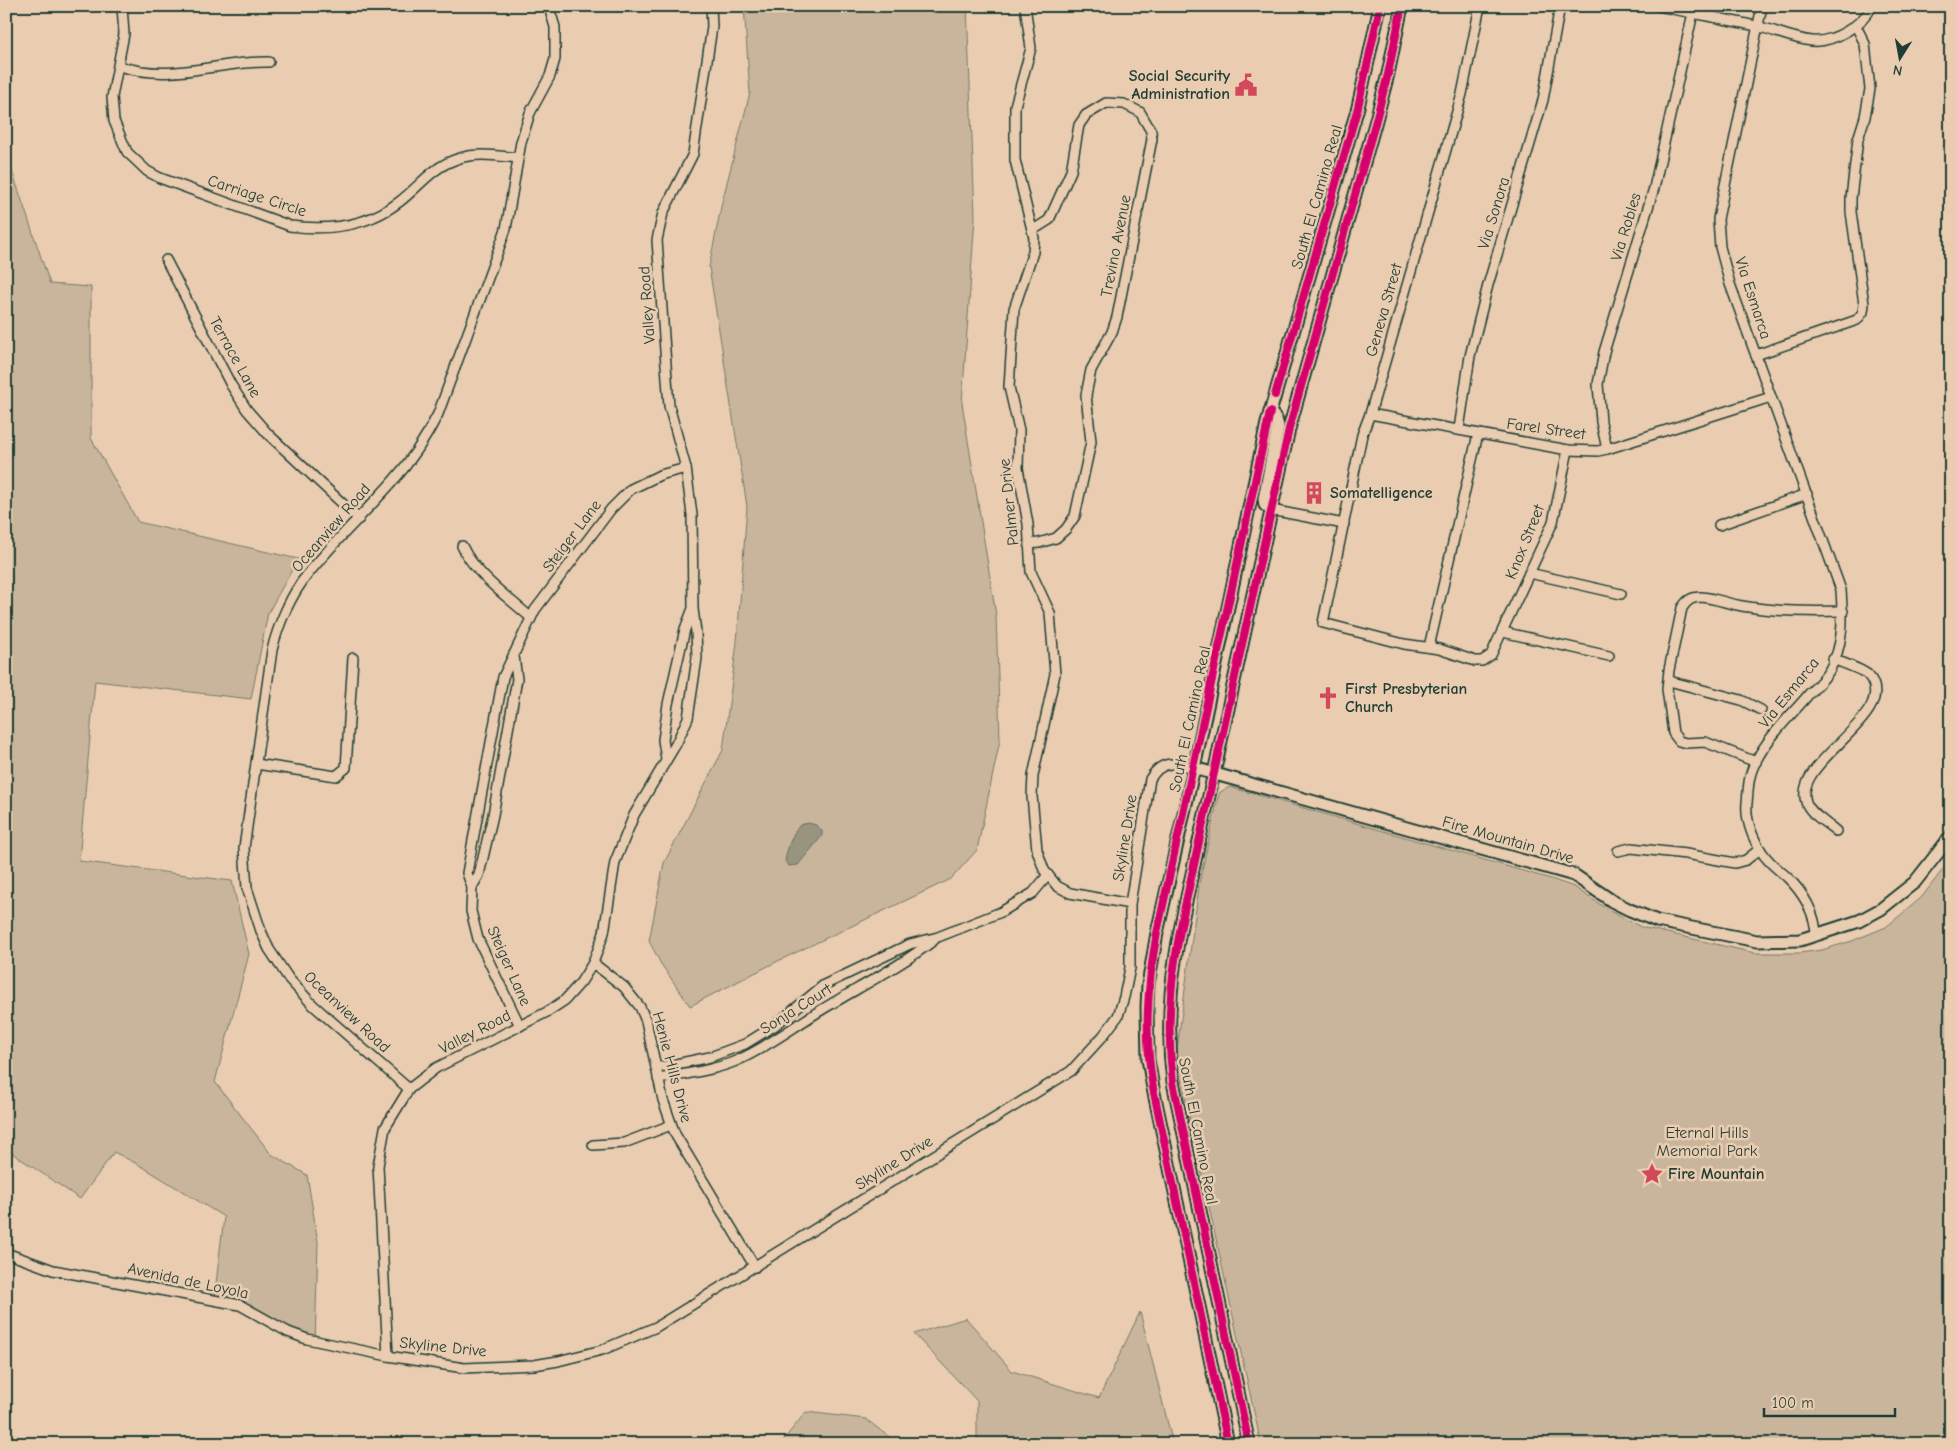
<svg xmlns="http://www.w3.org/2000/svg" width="1957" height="1450" font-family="'Comic Neue',sans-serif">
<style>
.green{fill:#c9b59c;stroke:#747968}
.water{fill:#999480;stroke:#687162}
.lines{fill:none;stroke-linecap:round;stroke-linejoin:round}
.minor-casing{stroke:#1f3d34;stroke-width:12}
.major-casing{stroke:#1f3d34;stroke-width:15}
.minor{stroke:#eacdb1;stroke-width:9}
.major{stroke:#eacdb1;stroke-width:11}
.cycleway-casing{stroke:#eacdb1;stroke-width:11}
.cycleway{stroke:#d6006c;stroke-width:8}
.labels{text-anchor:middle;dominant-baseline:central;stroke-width:5;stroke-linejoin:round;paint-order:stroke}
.poi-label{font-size:16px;font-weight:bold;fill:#1f3d34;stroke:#eacdb1;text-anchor:start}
.street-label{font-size:16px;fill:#1f3d34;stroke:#eacdb1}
.park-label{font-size:16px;fill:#284339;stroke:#eacdb1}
</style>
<rect width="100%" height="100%" fill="#eacdb1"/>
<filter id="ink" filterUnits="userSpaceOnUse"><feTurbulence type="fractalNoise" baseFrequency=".02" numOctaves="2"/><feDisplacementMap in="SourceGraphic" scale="10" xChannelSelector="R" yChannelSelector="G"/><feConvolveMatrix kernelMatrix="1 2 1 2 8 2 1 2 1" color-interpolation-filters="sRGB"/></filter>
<g filter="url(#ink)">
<!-- green -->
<g class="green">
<path d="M744,6H967L975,217L962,403L996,615L1000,740L977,850L951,879L780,960L690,1006L661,964L649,941L664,863L723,750L737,642L747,506L709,267L722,202L750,93Z"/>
<path d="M6,153L50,284L91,287V438L138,522L298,559L268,613L251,699L95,681L79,861L232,881L249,954L215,1082L271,1154L307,1175L318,1242L315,1346L251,1310L214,1300L224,1217L143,1167L114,1152L80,1199L6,1149Z"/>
<path d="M1230,787L1551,879L1574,887L1610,911L1641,927L1755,953H1799L1822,950L1852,941L1886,927L1921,898L1951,859V1444H1261L1176,1056L1200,879L1218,798L1220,792Z"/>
<path d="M1140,1312L1173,1444H977V1401L914,1334L966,1318L1012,1371L1099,1398Z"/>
<path d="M806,1412L866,1419L898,1444H780Z"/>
</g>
<!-- water -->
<path class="water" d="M808,823L816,825L822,831V836L798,865L789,866L785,861C787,849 792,833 800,825Z"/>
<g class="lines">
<defs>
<g id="minor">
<path d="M122,6L124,34L112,97L114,121L127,152L147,171L160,178L290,226C328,231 368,226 399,202C419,187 432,167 457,159C476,152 498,156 518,158"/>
<path d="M1025,6L1031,48L1015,106V160L1034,238L1033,252L1014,309L1009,387L1019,430L1018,468L1028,524L1031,572L1050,613L1055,674L1033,776L1032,796L1037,850L1044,870L1057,886L1070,893L1130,904"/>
<path d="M1480,6L1462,94L1370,414L1362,435L1323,623L1404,644L1439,649L1475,661H1482L1491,655L1553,522L1568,450"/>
<path d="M1658,6C1691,13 1724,19 1756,26C1774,30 1793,39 1812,41C1833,43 1863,25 1872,6"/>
<path d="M1762,6L1718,219L1720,247L1730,284L1841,590C1843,618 1844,646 1829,671C1824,679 1816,687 1809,694C1790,717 1760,744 1751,773C1748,782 1748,794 1747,803C1745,823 1756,848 1770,862C1775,867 1781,872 1787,877C1803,892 1816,914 1816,936"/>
<path d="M119,66C175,83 215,61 269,62"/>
<path d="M166,260L231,385L247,410L268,434L359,519"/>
<path d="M1756,355L1857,320L1863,312L1864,304L1851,212V198L1858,139L1865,117L1870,89L1865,44L1856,26"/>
<path d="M1370,414L1568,450L1598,451L1607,449L1771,397"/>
<path d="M1459,429L1470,356L1488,285L1543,100L1560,6"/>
<path d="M1607,449L1601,422L1598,384L1604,352L1654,188L1693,13"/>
<path d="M1271,510L1344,524"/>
<path d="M1719,525L1807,494"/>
<path d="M1029,544L1039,543L1056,538L1066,529L1075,516L1091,442L1086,395L1091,370L1112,332L1117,317L1152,139L1151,131L1140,112L1124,104L1106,103L1086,115L1079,125L1071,171L1049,220L1033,230"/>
<path d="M462,546C476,576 507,596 531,618"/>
<path d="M1529,573L1621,594"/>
<path d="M1503,632L1609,656"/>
<path d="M1429,647L1478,434"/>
<path d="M1833,659C1842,663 1862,669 1868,675C1903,715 1792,760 1806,802C1810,814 1827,823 1836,831"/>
<path d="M1669,681L1741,700L1761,710"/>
<path d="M666,759L663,740L668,704L685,629L692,611"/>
<path d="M1756,762L1705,742L1686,743L1679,741L1673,733L1667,689L1669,670L1682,608C1687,600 1692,597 1701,597C1715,598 1729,604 1742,606C1776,612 1809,612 1843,611"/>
<path d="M256,764L336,776L346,768L353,658"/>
<path d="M1618,851L1631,848L1686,854L1735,863L1746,860L1760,849"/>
<path d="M472,887L479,875L493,815L517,679L514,656"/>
<path d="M593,963L624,987L640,1007L646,1021L663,1100L675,1134L755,1267"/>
<path d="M520,1026L478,939L471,911L472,887L467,873L503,677L535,610L611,509L631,489L660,475L686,468"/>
<path d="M656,1068L710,1057L745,1044L774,1026L824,985L910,944L938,937L1001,912L1033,893L1048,875"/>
<path d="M658,1079C684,1074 712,1071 736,1061C766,1048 790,1029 818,1012C857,988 898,968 934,940"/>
<path d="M409,1089L313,1005L289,979L269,949L261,931L247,888L244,848L272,650C278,625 291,594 308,574C334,541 366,512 393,481C411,461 426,438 438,414L506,229L521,142L530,113L550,76L555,59V27L551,14"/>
<path d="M593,1145L624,1143L671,1125"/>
<path d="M6,1253L53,1270L240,1305L288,1332L307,1339L388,1356L464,1368L534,1365L558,1361L602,1350L656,1327L1071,1071L1103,1036L1118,1016L1124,997L1130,968V904L1150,779C1162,759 1175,763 1194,768"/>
<path d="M388,1356L378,1166L385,1128L409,1089L436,1068L547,1012L565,1000L581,982L593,963L604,933L615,862L634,815L676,744L688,718L697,658L696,632L693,609L692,515L686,468L669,406L657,240L663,213L693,154L712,27L711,6"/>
</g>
<g id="major">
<path d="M1270,412L1276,419L1278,426L1264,499L1265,505L1271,510"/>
<path d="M1194,768L1574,875L1612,901L1630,910L1657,921L1757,941L1800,940L1859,921L1881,909L1915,882L1951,836"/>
<path d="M1228,1444L1153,1088L1148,1059L1147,1007L1148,985L1157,933L1194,768L1267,423L1358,107L1380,6"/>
<path d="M1249,1444L1173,1082C1165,1020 1172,967 1185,906L1289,429L1376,120L1388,74L1402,6"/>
</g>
</defs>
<!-- minor casing -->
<use href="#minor" class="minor-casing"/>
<!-- major casing -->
<use href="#major" class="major-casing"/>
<!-- minor -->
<use href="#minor" class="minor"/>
<!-- major -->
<use href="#major" class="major"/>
<defs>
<g id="cycleway">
<path d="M1275,395L1358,107L1380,6"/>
<path d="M1228,1444L1153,1088C1144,1035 1147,986 1157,933L1270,412"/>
<path d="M1249,1444L1173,1082C1165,1020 1172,967 1185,906L1289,429L1376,120L1388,74L1402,6"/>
</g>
</defs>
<!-- cycleway casing -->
<use href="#cycleway" class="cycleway-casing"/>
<!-- cycleway -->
<use href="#cycleway" class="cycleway"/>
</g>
</g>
<!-- icons -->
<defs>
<symbol id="civic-bare" viewBox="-9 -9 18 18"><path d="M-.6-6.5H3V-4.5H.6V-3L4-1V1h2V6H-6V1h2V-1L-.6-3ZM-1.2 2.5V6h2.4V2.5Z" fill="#d1495b" stroke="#eacdb1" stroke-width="2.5" paint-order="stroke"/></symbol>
<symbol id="building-bare" viewBox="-9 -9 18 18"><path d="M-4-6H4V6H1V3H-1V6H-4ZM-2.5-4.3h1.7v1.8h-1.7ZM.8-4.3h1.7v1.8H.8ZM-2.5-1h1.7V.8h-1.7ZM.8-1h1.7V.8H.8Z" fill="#d1495b" stroke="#eacdb1" stroke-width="2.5" paint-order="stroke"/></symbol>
<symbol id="church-bare" viewBox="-9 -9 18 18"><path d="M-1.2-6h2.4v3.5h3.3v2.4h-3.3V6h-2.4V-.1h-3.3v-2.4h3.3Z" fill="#d1495b" stroke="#eacdb1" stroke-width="2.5" paint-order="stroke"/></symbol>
<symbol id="sight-bare" viewBox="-9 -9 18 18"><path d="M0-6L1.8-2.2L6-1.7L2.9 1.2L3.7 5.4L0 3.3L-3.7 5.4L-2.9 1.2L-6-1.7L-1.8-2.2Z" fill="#d1495b" stroke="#eacdb1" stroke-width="2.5" paint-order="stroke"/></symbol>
</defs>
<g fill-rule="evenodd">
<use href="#civic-bare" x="1230" y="69" width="32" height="32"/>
<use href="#building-bare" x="1298" y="477" width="32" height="32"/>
<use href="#church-bare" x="1312" y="682" width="32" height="32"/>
<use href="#sight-bare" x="1636" y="1158" width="32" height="32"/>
</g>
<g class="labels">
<!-- poi labels -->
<g class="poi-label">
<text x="1230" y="76" text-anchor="end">Social Security<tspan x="1230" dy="18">Administration</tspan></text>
<text x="1330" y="493">Somatelligence</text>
<text x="1345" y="689">First Presbyterian<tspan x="1345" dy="18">Church</tspan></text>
<text x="1668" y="1174">Fire Mountain</text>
</g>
<!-- street labels -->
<g class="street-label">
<text transform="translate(257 196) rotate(18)">Carriage Circle</text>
<text transform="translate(1317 197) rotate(-74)">South El Camino Real</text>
<text transform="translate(1494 213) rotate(-73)">Via Sonora</text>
<text transform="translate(1626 227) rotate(-73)">Via Robles</text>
<text transform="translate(1116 246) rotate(-79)">Trevino Avenue</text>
<text transform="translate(1753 298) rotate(72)">Via Esmarca</text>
<text transform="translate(647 305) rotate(-94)">Valley Road</text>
<text transform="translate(1384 310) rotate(-74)">Geneva Street</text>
<text transform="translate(235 357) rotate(61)">Terrace Lane</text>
<text transform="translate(1546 429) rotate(8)">Farel Street</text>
<text transform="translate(1009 502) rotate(-96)">Palmer Drive</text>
<text transform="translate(331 528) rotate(-49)">Oceanview Road</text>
<text transform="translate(572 536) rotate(-53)">Steiger Lane</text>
<text transform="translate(1525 542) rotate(-68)">Knox Street</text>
<text transform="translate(1789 693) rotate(-51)">Via Esmarca</text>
<text transform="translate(1190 719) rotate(-78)">South El Camino Real</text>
<text transform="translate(1125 838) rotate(-81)">Skyline Drive</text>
<text transform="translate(1508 840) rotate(16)">Fire Mountain Drive</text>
<text transform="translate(509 966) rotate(66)">Steiger Lane</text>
<text transform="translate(796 1009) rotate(-32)">Sonja Court</text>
<text transform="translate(347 1012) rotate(43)">Oceanview Road</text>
<text transform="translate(475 1032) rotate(-27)">Valley Road</text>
<text transform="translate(672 1067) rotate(75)">Henie Hills Drive</text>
<text transform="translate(1198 1131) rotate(79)">South El Camino Real</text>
<text transform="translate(894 1163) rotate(-32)">Skyline Drive</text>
<text transform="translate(188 1281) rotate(12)">Avenida de Loyola</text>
<text transform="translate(443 1347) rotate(6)">Skyline Drive</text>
</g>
<!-- park labels -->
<g class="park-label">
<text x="1707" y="1133">Eternal Hills<tspan x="1707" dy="18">Memorial Park</tspan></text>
</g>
</g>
<!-- margin -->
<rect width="1957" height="1450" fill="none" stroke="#eacdb1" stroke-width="25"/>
<rect x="12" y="12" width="1932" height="1425" fill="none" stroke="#1f3d34" stroke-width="2" filter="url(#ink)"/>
<!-- north arrow -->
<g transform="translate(1900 58) rotate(191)" stroke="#eacdb1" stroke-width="4" paint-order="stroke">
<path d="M0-4L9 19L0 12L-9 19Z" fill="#1f3d34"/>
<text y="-8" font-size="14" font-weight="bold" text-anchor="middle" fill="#1f3d34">N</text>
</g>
<!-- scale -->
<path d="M1764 1408v8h131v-8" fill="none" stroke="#1f3d34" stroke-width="2.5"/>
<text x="1772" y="1408" font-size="15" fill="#1f3d34" stroke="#eacdb1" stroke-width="4" paint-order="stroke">100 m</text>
</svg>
